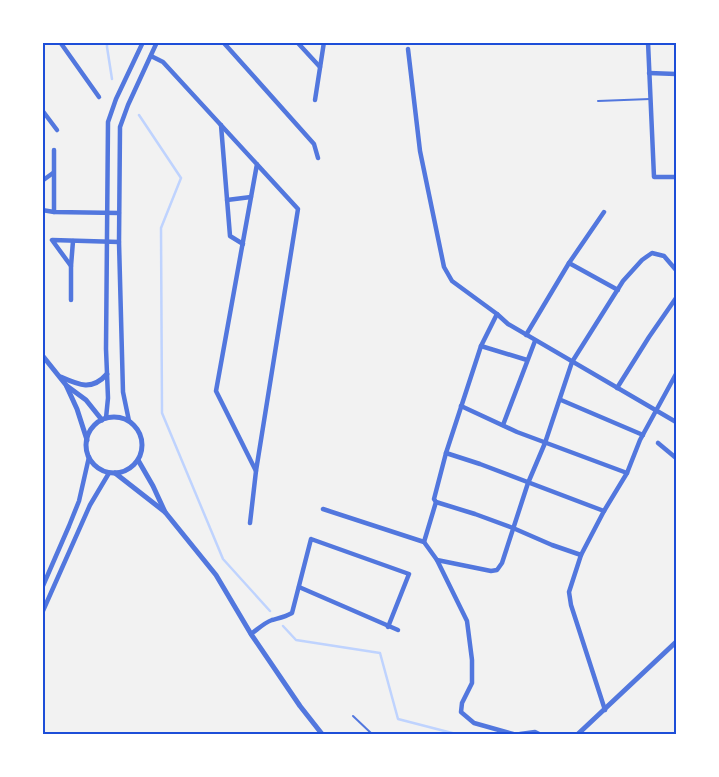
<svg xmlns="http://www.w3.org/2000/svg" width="719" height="777" font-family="'Sofia Sans Condensed',sans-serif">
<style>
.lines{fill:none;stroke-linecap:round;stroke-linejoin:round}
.stream{stroke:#bfd3fe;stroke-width:2.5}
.service{stroke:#5277de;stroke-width:2}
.minor{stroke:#5277de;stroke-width:4.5}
.tertiary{stroke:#5277de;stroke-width:5}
.neatline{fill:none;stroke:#1d4ed8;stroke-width:2}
</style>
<rect width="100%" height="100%" fill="#f2f2f2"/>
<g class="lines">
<!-- stream -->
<g class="stream">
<path d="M107,42V47L112,79"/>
<path d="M139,115L181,178L161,228L162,413L223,559L270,611"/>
<path d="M283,626L296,640L380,653L398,719L456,734"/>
</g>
<!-- service -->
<g class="service">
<path d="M598,101L650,99"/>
<path d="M353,716L372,734"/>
</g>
<!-- minor -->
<g class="minor">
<path d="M60,42L99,97"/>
<path d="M223,42L314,144L318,158"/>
<path d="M297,42L320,67"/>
<path d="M648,42L654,177H676"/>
<path d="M408,49L420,151L444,267L452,281L497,314L508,324L676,422"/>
<path d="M151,56L163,62L298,209L256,471L216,391L257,164"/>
<path d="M649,73L676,74"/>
<path d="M315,100L324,42"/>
<path d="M42,110L57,130"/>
<path d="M221,125L230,236L243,244"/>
<path d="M42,181L53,173"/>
<path d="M227,200L251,197"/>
<path d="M42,210L54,212L119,213"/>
<path d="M54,212V150"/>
<path d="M569,263L604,212"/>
<path d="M71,266L73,241"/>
<path d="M71,300V266L52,240L119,242"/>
<path d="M526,335L569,263L618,290"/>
<path d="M481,346L527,360"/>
<path d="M617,388L649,337L676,298"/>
<path d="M561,400L643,435"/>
<path d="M461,406L517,432L627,473"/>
<path d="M106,418L108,398L106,349L108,122L116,99L143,42"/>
<path d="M129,421L123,392L119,242L120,127L128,105L157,42"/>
<path d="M503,425L535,341"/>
<path d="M658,443L676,458"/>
<path d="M446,453L480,464L604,511"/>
<path d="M436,502L475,514L513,528L552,545L581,555"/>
<path d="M323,509L424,542L437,560L491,571L497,570L502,563L528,483L545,443L572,362L623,281L642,260L652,253L664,256L676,270"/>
<path d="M250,523L256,471"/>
<path d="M424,542L436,502L434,499L446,453L481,346L497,314"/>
<path d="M437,560L467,621L472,660V683L462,703L461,712L474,723L513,734"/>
<path d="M299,587L398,630"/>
<path d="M42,588L69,526L79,501L89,457"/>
<path d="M42,613L90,505L109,473"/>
<path d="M251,634C258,629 264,623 272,620C279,618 285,617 292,613L311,539L409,574L388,627"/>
<path d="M605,710L571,605L569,592L581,555L604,511L627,473L640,440L676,374"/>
<path d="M520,734L535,732L539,734"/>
</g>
<!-- tertiary -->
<g class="tertiary">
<path d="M42,355L66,385L77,409L87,440"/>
<path d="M61,377C79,385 92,391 107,374"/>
<path d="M67,386L86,400L102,420"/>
<circle cx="114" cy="445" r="28"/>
<path d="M138,460L153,486L165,512"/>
<path d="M115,473L165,512L216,575L251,634L300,706L322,734"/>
<path d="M578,734L676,642"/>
</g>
</g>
<!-- border -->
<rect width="719" height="777" fill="none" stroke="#ffffff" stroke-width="88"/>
<rect x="44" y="44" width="631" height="689" class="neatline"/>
</svg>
